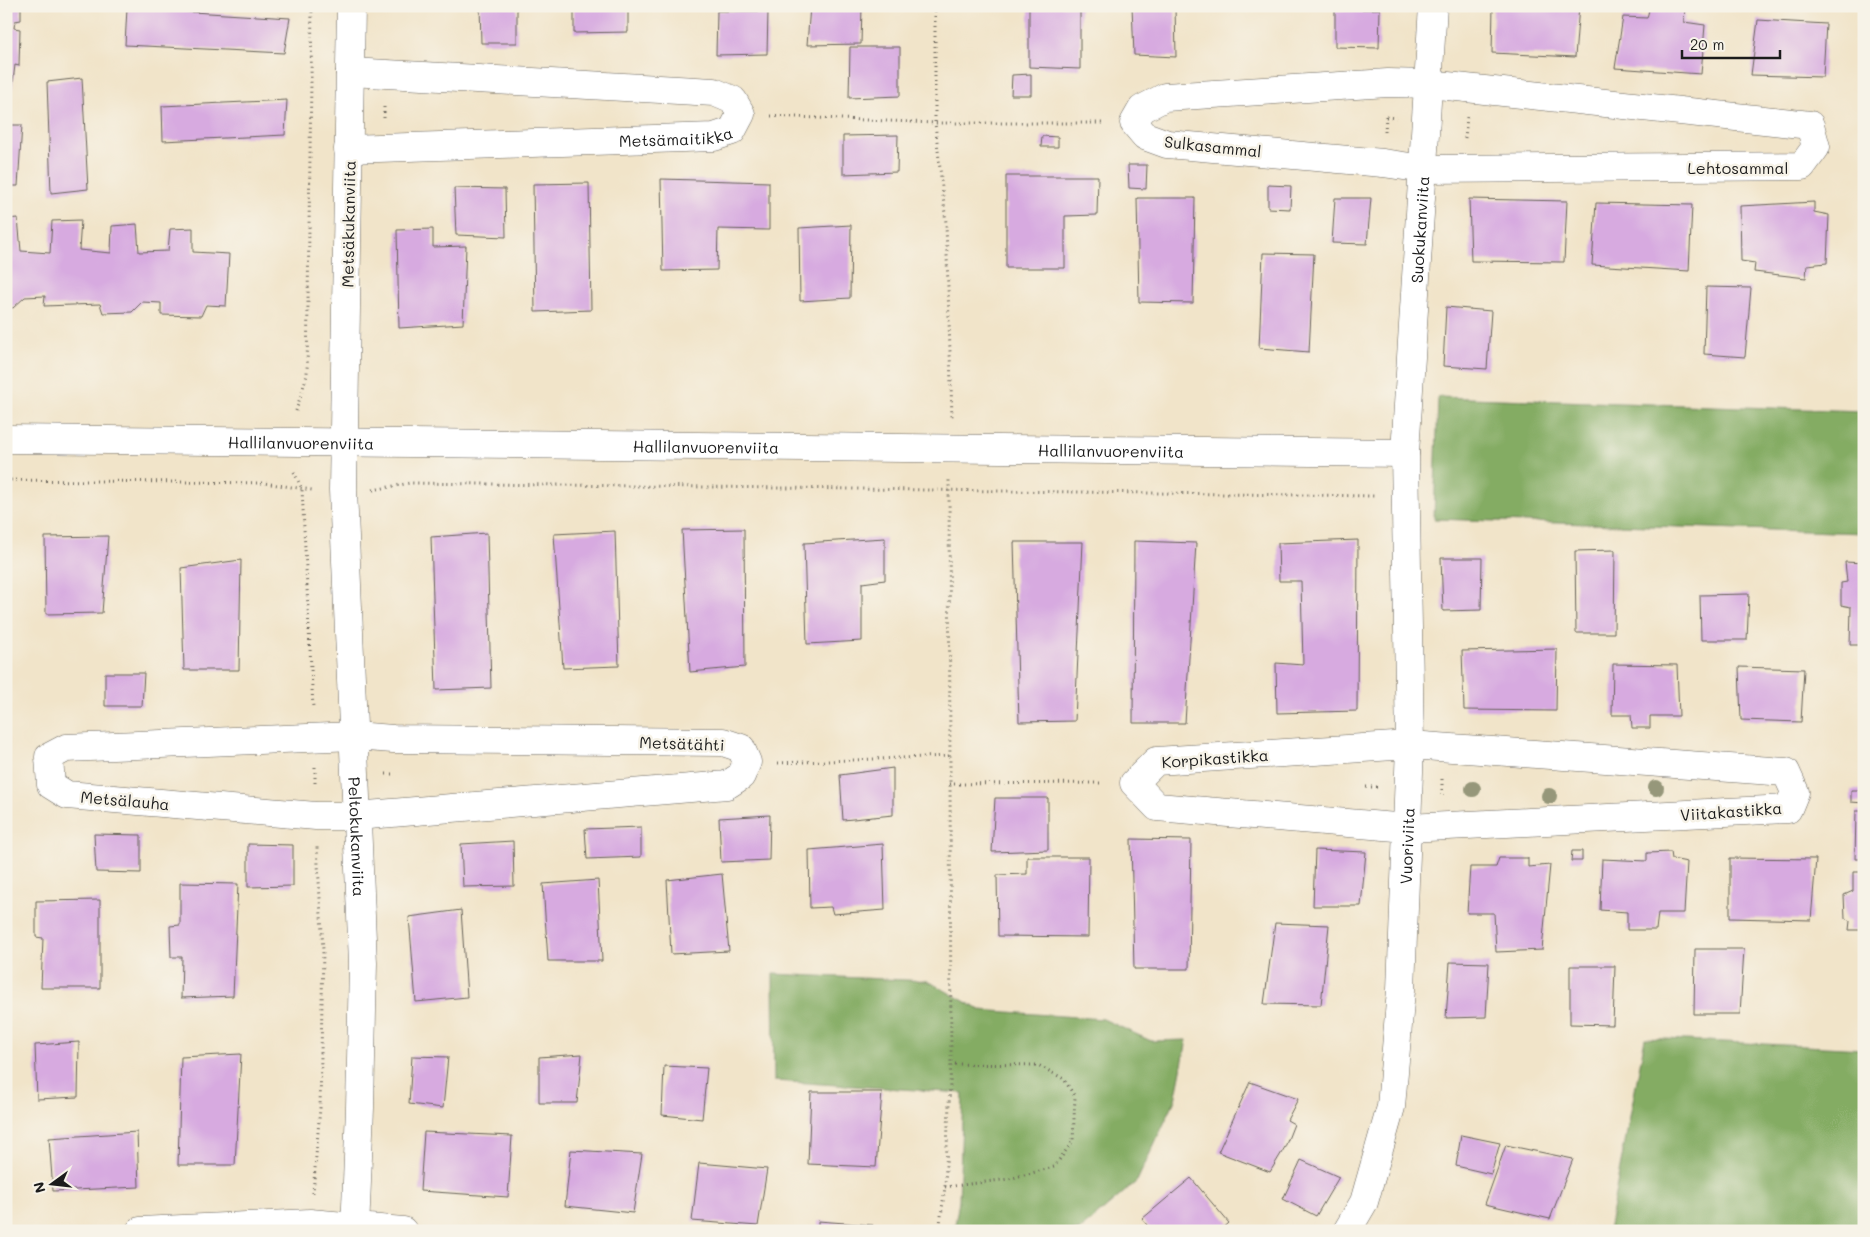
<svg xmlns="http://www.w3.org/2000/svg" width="1870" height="1237" font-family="Mali,sans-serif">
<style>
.forest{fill:#84ac63;stroke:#506440}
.building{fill:#d7aae0}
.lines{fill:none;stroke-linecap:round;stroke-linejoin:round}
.street-casing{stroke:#676259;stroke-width:29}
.path{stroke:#676259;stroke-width:3;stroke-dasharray:1 4;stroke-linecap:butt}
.street{stroke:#fff;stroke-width:28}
.tree{fill:#96977a}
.labels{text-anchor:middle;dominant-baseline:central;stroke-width:5;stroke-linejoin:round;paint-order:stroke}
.street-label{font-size:16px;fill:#1c1c1c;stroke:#f7f3e8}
</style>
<rect width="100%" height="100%" fill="#f7f3e8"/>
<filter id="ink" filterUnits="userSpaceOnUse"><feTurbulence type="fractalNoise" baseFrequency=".02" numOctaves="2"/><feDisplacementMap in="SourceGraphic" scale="10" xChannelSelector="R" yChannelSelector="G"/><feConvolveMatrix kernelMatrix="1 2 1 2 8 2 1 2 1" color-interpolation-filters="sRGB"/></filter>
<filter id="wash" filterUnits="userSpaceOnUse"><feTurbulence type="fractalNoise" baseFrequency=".0096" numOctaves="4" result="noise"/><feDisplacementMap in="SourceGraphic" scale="20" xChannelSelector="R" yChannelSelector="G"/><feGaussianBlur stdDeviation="1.12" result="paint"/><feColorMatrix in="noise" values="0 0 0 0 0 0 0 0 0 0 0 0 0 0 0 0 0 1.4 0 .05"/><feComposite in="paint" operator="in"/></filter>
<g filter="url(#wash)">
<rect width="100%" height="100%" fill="#f1e4c9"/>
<!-- forest -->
<g class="forest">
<path d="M1438,397L1864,411V533L1434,519Z"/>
<path d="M773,974L928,981L980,1010L1103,1019L1151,1041L1187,1040L1175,1100L1137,1181L1079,1231H954L959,1201L963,1093L774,1081Z"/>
<path d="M1645,1038L1864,1049V1231H1608Z"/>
</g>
<g id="blocks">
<!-- building -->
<g class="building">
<path d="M6,6H21V20L15,21L14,28L20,29L19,66L15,65L12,90H6Z"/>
<path d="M480,6H517V43H481Z"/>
<path d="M574,6H628V32L574,33Z"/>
<path d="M810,6H862L861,44L807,45Z"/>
<path d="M1029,6H1080V69L1029,67Z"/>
<path d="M1132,6H1175L1176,57L1134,55Z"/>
<path d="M1493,6H1579L1575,57L1492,53Z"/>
<path d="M1650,6L1685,9L1684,22L1705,25L1701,74L1615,68L1623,17L1647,18Z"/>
<path d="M127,8L290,18L284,53L125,45Z"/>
<path d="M1380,9L1379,48L1335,47V10Z"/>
<path d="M717,11H768L767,54L716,55Z"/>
<path d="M1758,20L1826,24L1823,77L1751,75Z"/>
<path d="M850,47H900V96L849,98Z"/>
<path d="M1031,74V95H1011L1012,75Z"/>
<path d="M82,78L88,189L51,193L47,82Z"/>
<path d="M287,100L285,135L163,141L162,106Z"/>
<path d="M6,125H22L18,186H6Z"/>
<path d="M898,135L897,172L843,174V136Z"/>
<path d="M1042,136L1058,137V147H1041Z"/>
<path d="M1128,165H1147L1146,189L1129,188Z"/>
<path d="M1006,176H1098L1097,215L1065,216V268H1006Z"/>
<path d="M661,179L769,182V230L718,229L717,270L663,271Z"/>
<path d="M589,183L591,310L535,312L533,184Z"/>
<path d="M1268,185L1291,186L1290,209L1268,208Z"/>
<path d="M454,188L505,189L506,237L456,235Z"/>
<path d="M1137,198H1195L1193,303L1139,302Z"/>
<path d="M1335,198H1371L1367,244L1332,243Z"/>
<path d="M1469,199L1567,201L1564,262L1471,261Z"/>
<path d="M1814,202V212L1829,215L1827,263L1807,265L1806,278L1754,272L1755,263L1741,261L1740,206Z"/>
<path d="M1596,203L1692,205L1689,271L1592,265Z"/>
<path d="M18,218L21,251L50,253L52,221L81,220L79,250L111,253L112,226L137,224L139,252L168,251L170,229L193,228V252L229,254L226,306L206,305L201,316L161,315V303L142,302L132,312L103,313L100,304L44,306L45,296L25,297L13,308L6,307V219Z"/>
<path d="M851,225L850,298L800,301L799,228Z"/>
<path d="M433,229V247L466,246L463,324L399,328L397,230Z"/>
<path d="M1263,253L1314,254L1309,352L1259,348Z"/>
<path d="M1706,287L1751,288L1745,357L1704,354Z"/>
<path d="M1446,307L1491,311L1487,369L1443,366Z"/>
<path d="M744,529L745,667L690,672L682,530Z"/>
<path d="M615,531L619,666L563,668L554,534Z"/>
<path d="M487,533L491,688L436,690L431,537Z"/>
<path d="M108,536L102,613L46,614L45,537Z"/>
<path d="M885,538V580L862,583V641L807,644L804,543Z"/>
<path d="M1358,540L1357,711L1277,713L1276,663L1303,665L1301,581H1279L1278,543Z"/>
<path d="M1134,541L1196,543L1185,723H1133Z"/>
<path d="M1014,542H1083L1075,721L1019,722Z"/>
<path d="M1615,550L1614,633H1576L1575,551Z"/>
<path d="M1441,558H1482L1481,610L1443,611Z"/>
<path d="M241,560L239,670H184L181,568Z"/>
<path d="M1845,562L1864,563V645H1850L1851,607L1841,605V583L1847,582Z"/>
<path d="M1749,594L1747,640H1701L1700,595Z"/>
<path d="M1557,649L1556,711L1464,710L1462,651Z"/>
<path d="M1613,664L1677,665L1679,716H1650V728H1632L1631,715H1612Z"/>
<path d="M1739,667L1804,669L1801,722L1741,720Z"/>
<path d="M105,673H144L142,706H105Z"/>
<path d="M893,768V815L843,820L840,775Z"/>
<path d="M1851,790H1864V803L1851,802Z"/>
<path d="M995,798H1048V850L992,852Z"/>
<path d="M1856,811H1864V859H1855Z"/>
<path d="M770,815L769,860L721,862L719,818Z"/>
<path d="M641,827V857L587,859L585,829Z"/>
<path d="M94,834L141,835V873L96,872Z"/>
<path d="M1131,839L1191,840L1189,969H1134Z"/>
<path d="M513,841L514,886L463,887L461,844Z"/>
<path d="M248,844L293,845V886L248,887Z"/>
<path d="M883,844L885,910L833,914L831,907L810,908L809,850Z"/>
<path d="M1315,850L1366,852L1361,906H1313Z"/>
<path d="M1572,851H1582V861H1571Z"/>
<path d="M1671,852L1672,859L1687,862L1684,913H1658L1656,930H1627V912L1600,910L1602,859L1647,861V853Z"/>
<path d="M1027,857H1089L1088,937L998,936L997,875L1027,874Z"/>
<path d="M1499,858H1528V867L1550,865L1542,950L1496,952L1494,913H1467L1470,867H1496Z"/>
<path d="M1730,858L1816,859L1811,920L1730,918Z"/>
<path d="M1853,872H1864V930H1849L1850,921L1845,918L1844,895L1853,891Z"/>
<path d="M722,874L729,951L671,954L667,880Z"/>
<path d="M598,880L602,961H548L543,884Z"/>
<path d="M180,883L238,884L233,996L181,998L182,957H171L170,926L180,925Z"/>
<path d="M100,900V988H41L43,938L36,937V901Z"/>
<path d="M461,910L467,997L416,1002L409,917Z"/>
<path d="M1275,923L1329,925L1321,1005L1264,1004Z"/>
<path d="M1695,949H1744L1740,1014H1694Z"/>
<path d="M1450,962L1489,963L1486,1017L1446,1018Z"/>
<path d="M1570,966H1615L1613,1025L1570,1024Z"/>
<path d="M79,1042L78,1097L37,1099L35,1045Z"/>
<path d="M241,1054L235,1165H178L181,1057Z"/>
<path d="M582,1054L577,1103H539V1057Z"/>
<path d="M412,1056L448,1057L443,1108L409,1104Z"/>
<path d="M664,1066L707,1068L702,1119L662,1115Z"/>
<path d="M1250,1082L1298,1099L1287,1120L1294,1124L1285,1147L1270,1172L1218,1152Z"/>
<path d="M811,1092H882L876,1167L808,1164Z"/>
<path d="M137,1132L139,1187L53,1191L49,1138Z"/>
<path d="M424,1132L512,1136L508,1197L420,1191Z"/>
<path d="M1461,1135L1500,1143L1491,1174L1456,1166Z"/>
<path d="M1506,1145L1573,1159L1550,1219L1485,1204Z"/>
<path d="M571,1150L642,1154L633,1213L565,1206Z"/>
<path d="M1301,1160L1339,1177L1316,1216L1283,1199Z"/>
<path d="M699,1163L767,1169L758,1226L692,1221Z"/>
<path d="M1191,1178L1229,1223L1220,1231H1152L1142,1219Z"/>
<path d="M818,1221L873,1225L872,1231H818Z"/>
</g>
</g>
</g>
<g filter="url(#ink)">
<use href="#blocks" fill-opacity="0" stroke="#676259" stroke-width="1"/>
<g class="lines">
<defs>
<g id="street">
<path id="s1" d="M351,6L343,490L363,963L360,1108L355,1231"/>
<path d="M1388,83L1429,84L1810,125L1816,147L1802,166L1424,169L1383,163L1167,144L1145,136L1134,123L1142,109L1165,97Z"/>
<path id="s2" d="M348,149L714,137L732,131L741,114L733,100L714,92L350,72"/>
<path id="s3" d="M6,439L1405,453"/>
<path d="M354,736L393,739L723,742L741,748L747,762L741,776L727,785L356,816H316L67,795L51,785L49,757L66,748Z"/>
<path d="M1410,745L1786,772L1795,792L1788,809L1408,828L1157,807L1134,783L1156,761Z"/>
<path d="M140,1231L310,1223L403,1231"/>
<path id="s4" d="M1347,1231L1364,1202L1391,1107L1401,990L1410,745L1405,453L1433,6"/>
</g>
</defs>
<!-- street casing -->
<use href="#street" class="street-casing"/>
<!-- path -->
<g class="path">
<path d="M935,6V123L946,223L952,417"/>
<path d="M771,116L935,123H1105"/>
<path d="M1386,117L1396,118"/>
<path d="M384,118V104"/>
<path d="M1385,132L1386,116"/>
<path d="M1465,138L1467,117"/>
<path d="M296,411L307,375L312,6"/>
<path d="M294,472L302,489L313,708"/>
<path d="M6,480L264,483L312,490"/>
<path d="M373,490L410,483L1376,496"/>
<path d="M778,763L949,756"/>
<path d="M315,767V786"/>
<path d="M386,774H393"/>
<path d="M949,784L1103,783"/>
<path d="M1366,787H1378"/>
<path d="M1442,795V777"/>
<path d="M945,1187L1009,1179L1054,1167L1073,1141L1075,1097L1064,1079L1038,1065L951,1064"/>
<path d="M313,1193L320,1108L323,950L317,847"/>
<path d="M939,1231L945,1187L951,1064L949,479"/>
</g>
<!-- street -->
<use href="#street" class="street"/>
</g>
<!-- trees -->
<g class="tree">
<circle cx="1656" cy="788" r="8"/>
<circle cx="1473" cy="789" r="8"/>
<circle cx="1549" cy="796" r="8"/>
</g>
</g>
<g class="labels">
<!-- street labels -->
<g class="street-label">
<text stroke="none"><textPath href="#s2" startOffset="328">Metsämaitikka</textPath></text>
<text transform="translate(1213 146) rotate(6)">Sulkasammal</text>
<text x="1738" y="167">Lehtosammal</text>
<text transform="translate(348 224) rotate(-89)">Metsäkukanviita</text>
<text stroke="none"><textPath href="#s4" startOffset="1011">Suokukanviita</textPath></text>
<text stroke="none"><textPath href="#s3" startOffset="295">Hallilanvuorenviita</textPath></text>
<text stroke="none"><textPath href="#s3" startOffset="700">Hallilanvuorenviita</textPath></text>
<text stroke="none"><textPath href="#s3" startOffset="1105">Hallilanvuorenviita</textPath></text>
<text transform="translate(682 743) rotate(2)">Metsätähti</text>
<text transform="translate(1215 758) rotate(-4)">Korpikastikka</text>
<text transform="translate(125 800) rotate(5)">Metsälauha</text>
<text transform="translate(1731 811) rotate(-4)">Viitakastikka</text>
<text stroke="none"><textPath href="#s1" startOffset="831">Peltokukanviita</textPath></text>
<text stroke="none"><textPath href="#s4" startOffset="394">Vuoriviita</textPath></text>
</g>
</g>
<!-- margin -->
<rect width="1870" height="1237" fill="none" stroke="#f7f3e8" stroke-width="25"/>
<!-- north arrow -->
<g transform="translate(52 1184) rotate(255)" stroke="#f7f3e8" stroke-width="4" paint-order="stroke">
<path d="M0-4L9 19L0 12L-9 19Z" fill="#1c1c1c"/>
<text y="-8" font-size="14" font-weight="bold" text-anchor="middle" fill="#1c1c1c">N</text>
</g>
<!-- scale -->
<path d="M1682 50v8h98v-8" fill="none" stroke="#1c1c1c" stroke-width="2.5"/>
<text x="1690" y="50" font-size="15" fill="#1c1c1c" stroke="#f7f3e8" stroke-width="4" paint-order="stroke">20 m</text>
</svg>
